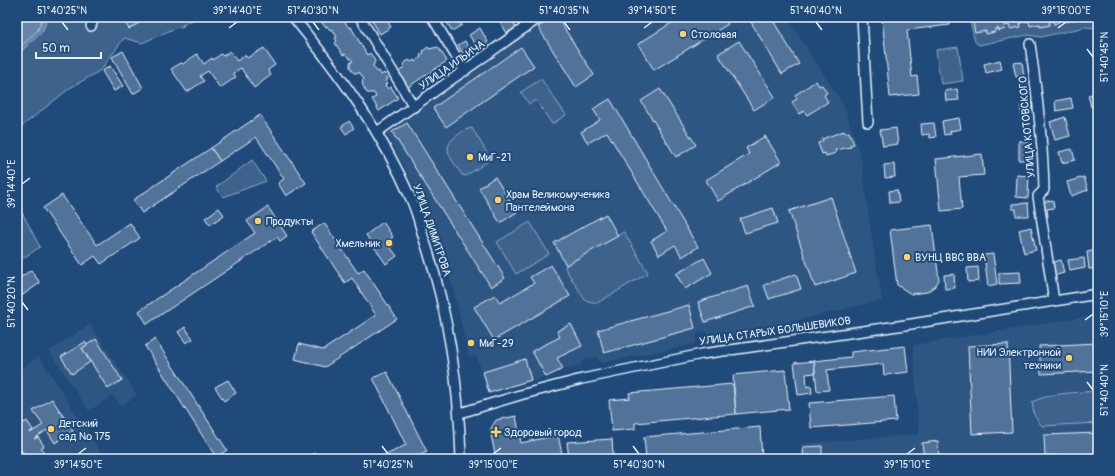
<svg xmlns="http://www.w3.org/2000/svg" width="1115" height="476" font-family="Pangolin,sans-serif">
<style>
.built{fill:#2e5683}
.green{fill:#3c628c;stroke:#92aac2}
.water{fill:#6685a7;stroke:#9ab0c7}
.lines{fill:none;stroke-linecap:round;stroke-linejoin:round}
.shore{stroke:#b4c6d8;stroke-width:1}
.building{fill:#517399;stroke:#e8f1f8}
.minor-casing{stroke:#e8f1f8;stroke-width:12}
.minor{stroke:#1f4a7a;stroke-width:9}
.ticks{fill:none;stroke:#e8f1f8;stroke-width:1.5}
.poi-dot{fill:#ffd166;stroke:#1f4a7a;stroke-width:1.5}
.labels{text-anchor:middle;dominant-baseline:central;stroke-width:4;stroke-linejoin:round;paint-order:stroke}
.poi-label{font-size:11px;fill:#e8f1f8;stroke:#1f4a7a;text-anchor:start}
.street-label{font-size:11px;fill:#e8f1f8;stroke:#1f4a7a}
.neatline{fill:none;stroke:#e8f1f8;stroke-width:1.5}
.ticks-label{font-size:10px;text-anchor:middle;fill:#e8f1f8}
</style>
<rect width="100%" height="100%" fill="#1f4a7a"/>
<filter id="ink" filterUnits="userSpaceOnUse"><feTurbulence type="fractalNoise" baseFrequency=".025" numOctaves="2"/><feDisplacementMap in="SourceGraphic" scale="8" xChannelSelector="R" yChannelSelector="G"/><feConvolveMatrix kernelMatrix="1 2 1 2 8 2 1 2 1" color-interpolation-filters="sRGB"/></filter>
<g filter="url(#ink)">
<!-- built -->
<g class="built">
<path d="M549,17H787L844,106L862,161L868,213L882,300L716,340L706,332H701L697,334L695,344L602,363L596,357L585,359L580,365L563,369L546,377L488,394L477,356L469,357L452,284L427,212L386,132Z"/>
<path d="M1098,315V459H801L800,444L919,434L913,345Z"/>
<path d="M90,324L137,395L121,406L113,395L89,411L49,351Z"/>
<path d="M39,356L105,459H17V372Z"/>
</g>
<!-- green -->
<g class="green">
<path d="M48,17H199L182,25L184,26L175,28L142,43L124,38L101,70L70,88L17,130V55L42,32Z"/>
<path d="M969,17H1098V28L1086,27L1041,37L1028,35L979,45L975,42Z"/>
<path d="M958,47L963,81L941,84L936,50Z"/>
<path d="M541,79L566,115L552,124L536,100L529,104L521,92Z"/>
<path d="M472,128L489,156L487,162L466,176L462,175C453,160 438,148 458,135C463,131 466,129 472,128Z"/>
<path d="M252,160L266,181L223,197L216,187Z"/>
<path d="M17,203L40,247L17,262Z"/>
<path d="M530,222L549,254L516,274L497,242Z"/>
<path d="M624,232L648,273L597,303L585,300L565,268L566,265Z"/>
<path d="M1098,391V423L1042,426L1034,415L1032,402C1052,392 1076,393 1098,391Z"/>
</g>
<!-- water -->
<path class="water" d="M17,17H48L42,32L17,55Z"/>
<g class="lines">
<!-- shore -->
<path class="shore" d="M17,50L38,30L43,17"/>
</g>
<!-- building -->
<g class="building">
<path d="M134,17L139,23L129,29L126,24Z"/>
<path d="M318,17H344L342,18L349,28L351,27L367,55L370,53L375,61L373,66L377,72L379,71L381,75L384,73L388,79L385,81L387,83L385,85L388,89L391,87L398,98L379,111L372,99L376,97L374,93H367L363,86L362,81L364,79L360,73H354L350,67V63L353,61L345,54L343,55L335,43L337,41L335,38L337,37L332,29L330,30L327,26L325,27Z"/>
<path d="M375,17H385L391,27L380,34L371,19Z"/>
<path d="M444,17H457L462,25L452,31Z"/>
<path d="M497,17H509L516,27L507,33Z"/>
<path d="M555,17H557L594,75L576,87L538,27Z"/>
<path d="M681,17H723L728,24L654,70L638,44Z"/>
<path d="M748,17H771L799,64L782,74Z"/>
<path d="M882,17H949L950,25L907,30L912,77L917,76L919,94L890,97Z"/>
<path d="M972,17H1075L1076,19L1066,22L1065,18L1058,20L1059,22L1054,24L1053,21L1049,22L1050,25L1040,27V24L1030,26L1029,21L1020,23L1021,27L1010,29L1009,25L1004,26L1005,29L999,31L998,28L995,29V32L986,34V31L975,33Z"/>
<path d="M480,28L488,42L478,49L469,35Z"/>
<path d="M465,41L472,53L465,57L458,45Z"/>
<path d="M739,41L775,97L754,110L718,54Z"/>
<path d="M428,47L429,49L438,47L447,61L408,87L399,72L405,66L403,64L409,60L411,62L414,60L415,62L421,57L420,55L424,53L423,51Z"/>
<path d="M521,47L534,66L446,127L433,108Z"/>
<path d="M264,48L275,65L268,70L271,75L254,88L241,68L233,73L236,77L220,88L208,71L200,76L204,81L187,92L171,69L181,63L183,64L197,54L204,64L212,58L213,60L221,54L223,56L230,51L237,61L245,55L247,58Z"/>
<path d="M123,51L143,88L133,94L112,57Z"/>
<path d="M1000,60L1002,69L986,73L984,64Z"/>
<path d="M1022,62L1024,76L1016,77L1013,63Z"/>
<path d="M110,66L123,86L114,91L102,71Z"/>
<path d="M816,81L819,86L822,85L827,93L824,95L828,102L807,115L804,111L799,114L792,102L797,99L795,95Z"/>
<path d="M660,89L696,145L676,157L641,101Z"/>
<path d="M957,89L959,100L946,101L945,91Z"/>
<path d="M1098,93V105L1091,107L1088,95Z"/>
<path d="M1071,98L1073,108L1056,111L1055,101Z"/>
<path d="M610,99L698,247L682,257L675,245L659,255L651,241L667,231L607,132L588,143L581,132L600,120L593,109Z"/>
<path d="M1031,104L1032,110L1026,111L1027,115L1022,116L1020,106Z"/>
<path d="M260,115L306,183L286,196L278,183L284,179L256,137L220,161L211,148Z"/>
<path d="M1065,117L1070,136L1055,140L1050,122Z"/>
<path d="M959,118L961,129L950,131L951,134L944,135L942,121Z"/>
<path d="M349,121L354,128L346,134L341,127Z"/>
<path d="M407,123L505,278L491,287L392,132Z"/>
<path d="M934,123L936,137L930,138L929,134L922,135L921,124Z"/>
<path d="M896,128L898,144L883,146L880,130Z"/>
<path d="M844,131L845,133L849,132L854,144L850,145L851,147L835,150L836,153L826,156L825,153L822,154L818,143L823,141L822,139Z"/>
<path d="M765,136L781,162L718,201L706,180L749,154L746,148Z"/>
<rect x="1019" y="141" width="10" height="19"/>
<path d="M211,148L220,161L142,213L133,200Z"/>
<path d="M1072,149L1075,160L1062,163L1059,152Z"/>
<path d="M982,154L984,175L959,177L962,209L941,211L936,159Z"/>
<path d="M894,164L895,177L885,178L884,165Z"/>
<path d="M1017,175L1029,176L1028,198L1016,197Z"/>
<path d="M495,177L517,212L500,223L479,188Z"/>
<path d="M1084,177L1088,190L1071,196L1067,182Z"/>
<path d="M897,190L899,202L890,203L889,191Z"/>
<path d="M62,195L97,245L130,223L140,238L101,264L95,256L82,265L43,208Z"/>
<path d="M831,197L856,273L815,287L789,211Z"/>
<path d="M1053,200L1054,208L1047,209L1048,217H1042L1041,202Z"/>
<path d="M1028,203L1029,216H1016V209H1012V204Z"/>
<path d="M268,207L287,236L280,241L277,237L147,324L139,311L255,233L247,221Z"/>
<path d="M219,208L224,215L210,225L205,218Z"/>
<path d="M773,208L778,223L745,233L740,219Z"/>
<path d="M606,214L618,236L566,265L554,243Z"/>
<path d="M383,222L393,237L390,239L394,245L390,247L397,256L386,264L366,235Z"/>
<path d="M324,223L358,273L364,269L397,319L325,367L295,359L299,344L323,350L376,315L352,278L345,283L311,232Z"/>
<path d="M932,225L939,280L935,286L927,292L911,294L897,285L890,230Z"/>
<path d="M1031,227L1036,250L1024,253L1019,230Z"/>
<path d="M1097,250L1098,268L1089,269L1087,252Z"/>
<path d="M993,254L997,284L988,286L984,255Z"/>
<path d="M704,258L712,273L685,289L676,274Z"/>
<path d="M1084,258L1085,268L1070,271L1068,260Z"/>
<path d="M1061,260L1064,273L1053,276L1050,263Z"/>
<path d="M551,265L570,296L494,340L474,307L495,295L500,303L534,283L530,277Z"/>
<path d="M978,267L979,281L968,282L967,268Z"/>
<path d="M31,270L40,283L17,299V280Z"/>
<path d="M1020,272L1021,283L999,284V273Z"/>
<path d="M796,274L801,289L769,299L764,285Z"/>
<path d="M954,274L955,288L945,289L944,275Z"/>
<path d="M748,286L755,306L705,322L698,302Z"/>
<path d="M689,305L695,328L604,353L598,330Z"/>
<path d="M571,324L582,346L557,358L563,369L546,377L532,351L560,337L557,331Z"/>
<path d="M185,327L193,339L186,343L178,332Z"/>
<path d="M96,339L122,380L108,389L82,348Z"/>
<path d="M155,339L227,450L216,457L145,346Z"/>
<path d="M85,342L87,345L82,348L90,362L72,374L61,357Z"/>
<path d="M1098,343V371L1041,374L1039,346Z"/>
<path d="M1008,344L1012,432L972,434L968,346Z"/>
<path d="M905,346L908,372L884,375L883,364L827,370L829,390L817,391L814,361L851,357V352Z"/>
<path d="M525,359L531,380L489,393L483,372Z"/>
<path d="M814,361L815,373L806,374L807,387L811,386L812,393L798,395L794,363Z"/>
<path d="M785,370L789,409L736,414L733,375Z"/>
<path d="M387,372L427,452L413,459H378L406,445L373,378Z"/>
<path d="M228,380L236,393L224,401L215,387Z"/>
<path d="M733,384L736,414L635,423V429L612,431L609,400L630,398L629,393Z"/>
<path d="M894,396L896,421L811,428L809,403Z"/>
<path d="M52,399L73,431L55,443L47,430L34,439L38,437L44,446L41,448L48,459H28L22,451L17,454V414L24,423L27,421L33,430L30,432V433L43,425L33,411Z"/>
<path d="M516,416L521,443L558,435L563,459H496L490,430L496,420Z"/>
<path d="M760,427L762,459H646L644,437Z"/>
<path d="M1098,433V455L1045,456L1044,435Z"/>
<path d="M612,439L613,455L569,459L567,442Z"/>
<path d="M938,441L939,459H924L922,443Z"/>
<path d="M822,446V459H804L803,447Z"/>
<path d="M316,453L319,459H304Z"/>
<path d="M898,455V459H827Z"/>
</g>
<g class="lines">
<defs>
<g id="minor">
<path d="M293,17C339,73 382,132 411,199C417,212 420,226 424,239C448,310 459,384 461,459"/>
<path d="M360,17L414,107"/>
<path d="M432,17L465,71"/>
<path d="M520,17L527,27"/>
<path d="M862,17L868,122"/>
<path d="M91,26L94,17"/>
<path d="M1030,44C1037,92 1043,140 1044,190L1038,196L1054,301"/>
<path d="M377,132L540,17"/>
<path d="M460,413L520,395L582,379L702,354L905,325L1098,294"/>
</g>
</defs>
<!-- minor casing -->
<use href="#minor" class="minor-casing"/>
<!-- minor -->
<use href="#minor" class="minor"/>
</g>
</g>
<!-- ticks -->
<path class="ticks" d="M62,22L68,30M313,22L319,30M564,22L570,30M816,22L822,30M229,28L237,22M644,28L652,22M1058,28L1066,22M1087,49L1093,57M22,184L30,178M22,302L28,310M1085,320L1093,314M1087,382L1093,390M382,446L388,454M633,446L639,454M78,454L86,448M493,454L501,448M907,454L915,448"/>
<!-- markers -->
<g class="poi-dot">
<circle cx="683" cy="34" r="4"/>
<circle cx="470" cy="157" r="4"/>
<circle cx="498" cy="200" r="4"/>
<circle cx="258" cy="221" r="4"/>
<circle cx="389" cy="243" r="4"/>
<circle cx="907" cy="257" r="4"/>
<circle cx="471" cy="343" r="4"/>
<circle cx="1069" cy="358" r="4"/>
<circle cx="51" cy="429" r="4"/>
<path d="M494 426h4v4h4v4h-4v4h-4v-4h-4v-4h4z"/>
</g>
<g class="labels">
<!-- poi labels -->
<g class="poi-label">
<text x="691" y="34">Столовая</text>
<text x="478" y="157">МиГ-21</text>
<text x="506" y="194">Храм Великомученика<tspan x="506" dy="13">Пантелеймона</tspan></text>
<text x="266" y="221">Продукты</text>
<text x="381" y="243" text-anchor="end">Хмельник</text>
<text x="915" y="257">ВУНЦ ВВС ВВА</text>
<text x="479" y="343">МиГ-29</text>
<text x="1061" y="352" text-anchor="end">НИИ Электронной<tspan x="1061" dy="13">техники</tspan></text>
<text x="59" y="423">Детский<tspan x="59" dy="13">сад № 175</tspan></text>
<text x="504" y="432">Здоровый город</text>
</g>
<!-- street labels -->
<g class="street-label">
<text transform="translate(452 65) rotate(-35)">УЛИЦА ИЛЬИЧА</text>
<text transform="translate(1027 127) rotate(-95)">УЛИЦА КОТОВСКОГО</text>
<text transform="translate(432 230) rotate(71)">УЛИЦА ДИМИТРОВА</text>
<text transform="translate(775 331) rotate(-8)">УЛИЦА СТАРЫХ БОЛЬШЕВИКОВ</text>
</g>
</g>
<!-- margin -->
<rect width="1115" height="476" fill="none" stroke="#1f4a7a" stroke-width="44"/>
<!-- scale -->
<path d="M36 52v6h65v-6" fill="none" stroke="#e8f1f8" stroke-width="2"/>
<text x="42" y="52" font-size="12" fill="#e8f1f8" stroke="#1f4a7a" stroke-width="3" paint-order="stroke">50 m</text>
<rect x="22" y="22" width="1071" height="432" class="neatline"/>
<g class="ticks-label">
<text x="62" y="14">51°40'25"N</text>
<text x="237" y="14">39°14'40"E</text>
<text x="313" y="14">51°40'30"N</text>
<text x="564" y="14">51°40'35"N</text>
<text x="652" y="14">39°14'50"E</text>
<text x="816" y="14">51°40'40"N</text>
<text x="1066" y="14">39°15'00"E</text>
<text transform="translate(1104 57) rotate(-90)" y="4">51°40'45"N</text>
<text transform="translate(11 184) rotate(-90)" y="4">39°14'40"E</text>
<text transform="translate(11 302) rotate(-90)" y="4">51°40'20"N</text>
<text transform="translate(1104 314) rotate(-90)" y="4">39°15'10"E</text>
<text transform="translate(1104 390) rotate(-90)" y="4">51°40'40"N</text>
<text x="78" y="468">39°14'50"E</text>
<text x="388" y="468">51°40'25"N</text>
<text x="493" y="468">39°15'00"E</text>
<text x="639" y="468">51°40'30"N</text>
<text x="907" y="468">39°15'10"E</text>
</g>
</svg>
